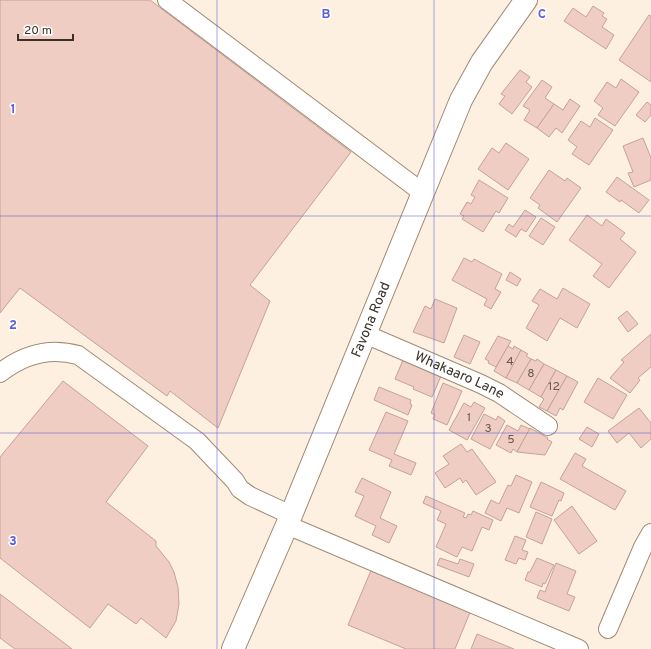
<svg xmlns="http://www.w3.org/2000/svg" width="651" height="649" font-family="Overpass,sans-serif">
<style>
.building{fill:#f0cdc3;stroke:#c4a298}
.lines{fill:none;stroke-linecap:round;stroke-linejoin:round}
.minor-casing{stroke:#a08a74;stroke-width:20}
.major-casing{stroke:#a08a74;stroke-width:24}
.minor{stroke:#fff;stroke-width:18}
.major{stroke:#fff;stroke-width:22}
.grid{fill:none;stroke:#5b61d9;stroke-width:1;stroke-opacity:0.55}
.labels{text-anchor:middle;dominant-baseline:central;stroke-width:3;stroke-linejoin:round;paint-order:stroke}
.number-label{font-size:12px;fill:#68584f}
.street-label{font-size:14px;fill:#3a3128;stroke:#fff}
.grid-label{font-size:13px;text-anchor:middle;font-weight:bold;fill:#5b61d9;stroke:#fff;stroke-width:3;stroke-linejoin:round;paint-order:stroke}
</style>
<rect width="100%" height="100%" fill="#fef0e1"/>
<!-- building -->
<g class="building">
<path d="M0,0H150L351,152L250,285L270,301L218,428L170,391L167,396L20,288L0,313Z"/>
<path d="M593,6L604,13L602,16L607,19L602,27L614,35L606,49L564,21L573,8L586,17Z"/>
<path d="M649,15L651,16V82L619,60Z"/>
<path d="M520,70L530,77L526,82L532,87L512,114L499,104L505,96L501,94Z"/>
<path d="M621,79L639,92L615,126L598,115L603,108L594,101L607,82L616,88Z"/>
<path d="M542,80L552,87L545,98L554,104L537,128L524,120L530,110L523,106Z"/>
<path d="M570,99L580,106L562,133L556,128L549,137L537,128L554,104L563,110Z"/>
<path d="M647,102L651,105V115L645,122L636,115Z"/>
<path d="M595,118L613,130L589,165L572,154L577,147L568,140L581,121L590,127Z"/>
<path d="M643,138L651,158V180L634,187L628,173L633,172L623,146Z"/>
<path d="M506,143L529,159L508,190L478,169L492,148L499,153Z"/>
<path d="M549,170L565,181L567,178L581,188L557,222L538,208L540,205L530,198Z"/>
<path d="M617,177L649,200L639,213L621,200L620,202L606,192Z"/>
<path d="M479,180L508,198L499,213L496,211L483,232L462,219L464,216L460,214L467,202L471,204L475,197L471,195Z"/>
<path d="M525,210L536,217L526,232L521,229L516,237L505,230L509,224L513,227Z"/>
<path d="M587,215L602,226L606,219L625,233L620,239L636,252L609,288L593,276L602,264L569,240Z"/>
<path d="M541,218L555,227L543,245L529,236Z"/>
<path d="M464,258L472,262L474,259L502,274L495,289L501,292L491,309L484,305L487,299L452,280Z"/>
<path d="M510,272L521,279L517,286L506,280Z"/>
<path d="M563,288L590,304L577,328L560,318L547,341L526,328L539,305L532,301L540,289L557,299Z"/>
<path d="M435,299L457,308L444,343L413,332L425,306L431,309Z"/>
<path d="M627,311L638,324L628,332L618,318Z"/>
<path d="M651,334V367L638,378L640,380L630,393L610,378L624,362L621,360Z"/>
<path d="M464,335L480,342L470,364L454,357Z"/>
<path d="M498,336L511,341L496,367L488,363L489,361L485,359Z"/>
<path d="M508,346L513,349L514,346L521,350L506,378L494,371Z"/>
<path d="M521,350L528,354L526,356L531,359L517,383L506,378Z"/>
<path d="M531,359L536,361L537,359L544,364L529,390L517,383Z"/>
<path d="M403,360L441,376L432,397L413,389L414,387L395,379Z"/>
<path d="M544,364L556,370L541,397L529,390Z"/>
<path d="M556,370L567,376L547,411L539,407L544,399L541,397Z"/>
<path d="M567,376L578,382L563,410L560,408L556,416L547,411Z"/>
<path d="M598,378L627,395L613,419L584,402Z"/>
<path d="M63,381L148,446L106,502L156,541V546L169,562L174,572L178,587L179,604L176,621L166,638L141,618L136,624L108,604L90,628L0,558V457Z"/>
<path d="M443,383L462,391L447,425L433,419L435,415L431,413Z"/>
<path d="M379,387L411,400L410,404L412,405L408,415L374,400Z"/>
<path d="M474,402L485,408L467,440L449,430L464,403L471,407Z"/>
<path d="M639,408L651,423V439L641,448L629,433L617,443L608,431Z"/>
<path d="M386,412L408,421L394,454L416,463L411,475L389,466L392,460L369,450Z"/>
<path d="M484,414L496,420L498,416L505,421L490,449L471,439Z"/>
<path d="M507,425L518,431L521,425L530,429L517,452L513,449L511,453L496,445Z"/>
<path d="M587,427L599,434L592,447L579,439Z"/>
<path d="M530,428L548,438L547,439L552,442L545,455L517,452Z"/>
<path d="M461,444L467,452L472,449L496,482L476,495L466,480L463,483L460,478L445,488L435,473L449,464L443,456Z"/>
<path d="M575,453L586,459L582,466L626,491L615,510L560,479Z"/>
<path d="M516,475L532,482L519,513L507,508L501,521L485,513L491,500L499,504L508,485L511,486Z"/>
<path d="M362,478L391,492L380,518L397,526L389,543L372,535L376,526L355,516L364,496L355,492Z"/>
<path d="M541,482L564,493L561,501L559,500L552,516L530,507Z"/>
<path d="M426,496L465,513L463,517L466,518L468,514L471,515L473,511L493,520L489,530L482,527L472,551L462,547L457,557L436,547L446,524L437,520L441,511L423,503Z"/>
<path d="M572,506L597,541L579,554L554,520Z"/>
<path d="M536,512L552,519L542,544L526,537Z"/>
<path d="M515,536L526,540L522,550L528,552L525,560L519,558L516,564L505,560Z"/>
<path d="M440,558L458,564L460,559L474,564L469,577L437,565Z"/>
<path d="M537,558L554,565L545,584L543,583L542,587L525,580L528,572H530Z"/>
<path d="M556,563L576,571L567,594L575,597L569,611L537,598L540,590L545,592Z"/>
<path d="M372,568L471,610L455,649H406L348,625Z"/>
<path d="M0,594L72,649H15L0,638Z"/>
<path d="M477,634L514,649H471Z"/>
</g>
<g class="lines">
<defs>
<g id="minor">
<path d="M167,0L423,193"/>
<path id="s1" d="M365,334L481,384L499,393L548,426"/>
<path d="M0,373C24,354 49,347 78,355L197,441L235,481L240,489L250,496L291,515"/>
<path d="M287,525L579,649"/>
<path d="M608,629L643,547L651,533"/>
</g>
<g id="major">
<path id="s2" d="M233,649L287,525L461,100L482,62L526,0"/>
</g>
</defs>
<!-- minor casing -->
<use href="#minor" class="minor-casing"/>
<!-- major casing -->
<use href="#major" class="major-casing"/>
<!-- minor -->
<use href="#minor" class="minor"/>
<!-- major -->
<use href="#major" class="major"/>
</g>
<!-- grid -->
<path class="grid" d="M217,0V649M434,0V649M0,216H651M0,433H651"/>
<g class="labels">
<!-- number labels -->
<g class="number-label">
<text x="510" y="362">4</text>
<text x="531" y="374">8</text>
<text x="554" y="387">12</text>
<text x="469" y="418">1</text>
<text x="488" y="429">3</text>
<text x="511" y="440">5</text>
</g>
<!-- street labels -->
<g class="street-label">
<text stroke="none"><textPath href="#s2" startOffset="357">Favona Road</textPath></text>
<text stroke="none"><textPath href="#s1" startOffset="103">Whakaaro Lane</textPath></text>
</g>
</g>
<g class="grid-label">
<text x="326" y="18">B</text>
<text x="542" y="18">C</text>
<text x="13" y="113">1</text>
<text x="13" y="329">2</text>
<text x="13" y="545">3</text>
</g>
<!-- scale -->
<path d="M18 34v6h55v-6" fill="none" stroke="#3a3128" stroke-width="2"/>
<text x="24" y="34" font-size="12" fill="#3a3128" stroke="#ffffff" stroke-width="3" paint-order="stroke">20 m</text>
</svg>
